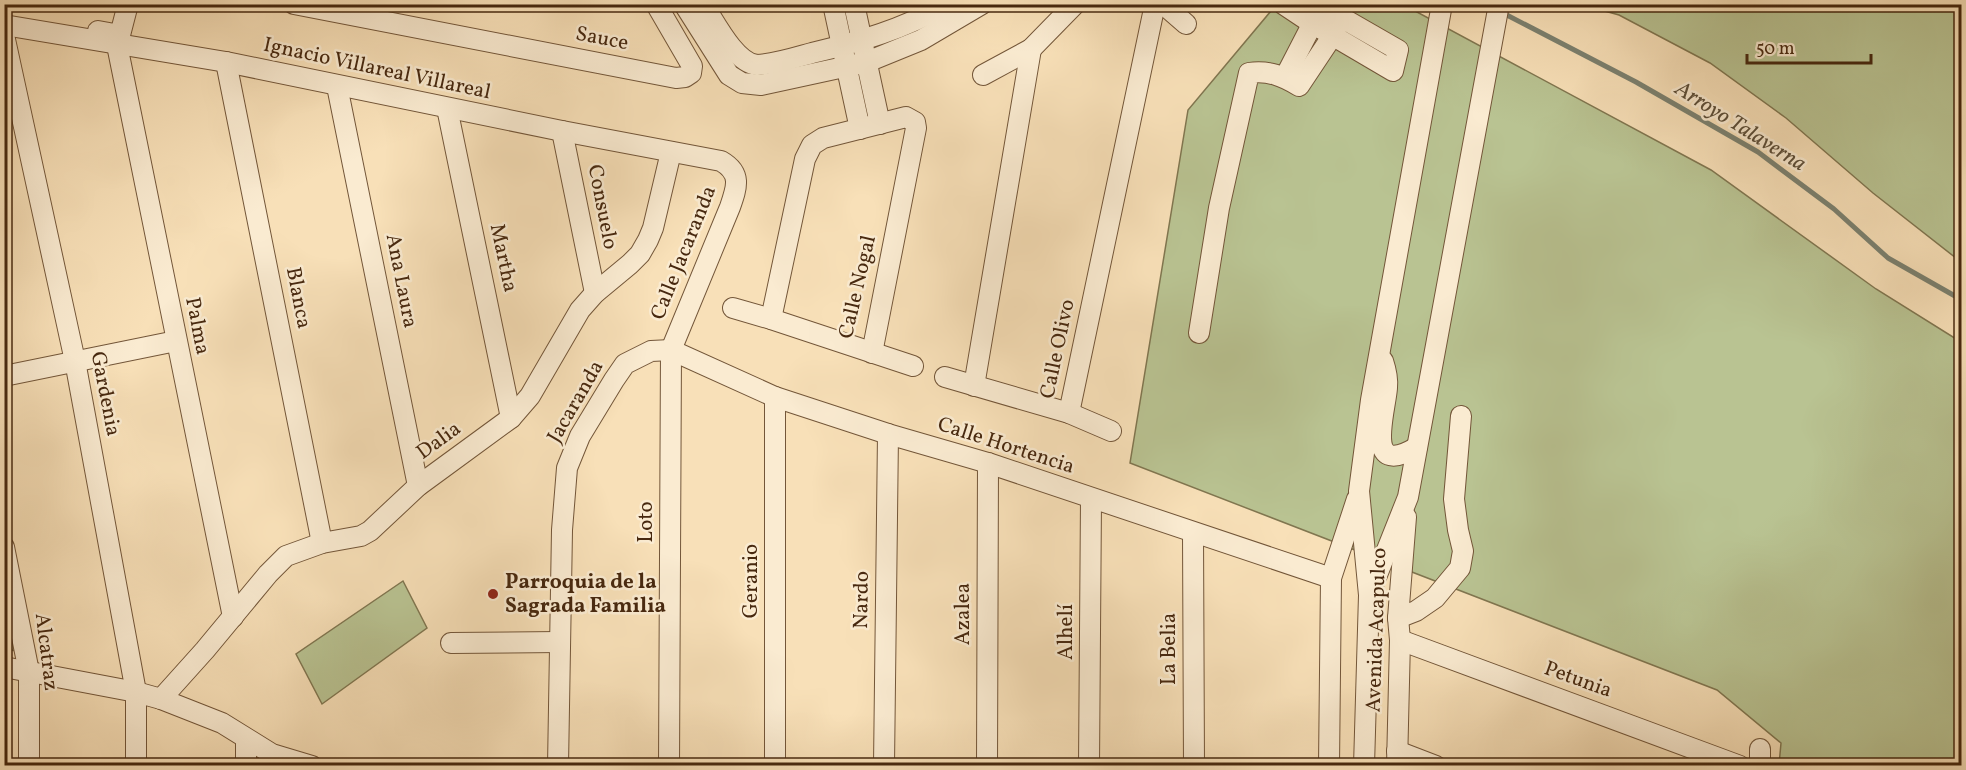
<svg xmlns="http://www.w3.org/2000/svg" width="1966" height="770" font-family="Vollkorn,serif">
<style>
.green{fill:#b9c392;stroke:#807650;stroke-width:1.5}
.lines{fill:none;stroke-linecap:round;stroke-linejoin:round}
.stream{stroke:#7b8170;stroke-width:5}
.minor-casing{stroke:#735639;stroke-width:22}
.minor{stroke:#faebd1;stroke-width:20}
.poi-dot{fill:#8f2418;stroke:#faebd1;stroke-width:2}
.labels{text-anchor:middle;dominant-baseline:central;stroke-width:5;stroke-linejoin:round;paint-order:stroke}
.street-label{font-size:21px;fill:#47280f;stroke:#faebd1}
.poi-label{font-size:21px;font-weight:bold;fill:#47280f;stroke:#faebd1;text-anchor:start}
.water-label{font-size:22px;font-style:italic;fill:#5c4d37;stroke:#faebd1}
</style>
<rect width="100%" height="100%" fill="#f8e0b8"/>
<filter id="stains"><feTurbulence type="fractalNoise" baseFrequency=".00333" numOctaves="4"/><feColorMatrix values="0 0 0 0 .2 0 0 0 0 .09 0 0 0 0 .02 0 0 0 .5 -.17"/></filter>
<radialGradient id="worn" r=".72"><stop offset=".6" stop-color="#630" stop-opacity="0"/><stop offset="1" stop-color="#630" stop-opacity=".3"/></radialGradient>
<!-- green -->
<g class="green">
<path d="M1276,5H1404L1711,170L1876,289L1961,342V765H1779L1781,743L1717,690L1130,463L1188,110Z"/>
<path d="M1583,5H1961V262L1873,193L1786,118L1710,63L1619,15Z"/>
<path d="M5,567L24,652L5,649Z"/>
<path d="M403,581L427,628L322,704L296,654Z"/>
</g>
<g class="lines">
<!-- stream -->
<path class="stream" d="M1501,12L1636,82L1758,152L1834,209L1888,258L1962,300"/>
<defs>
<g id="minor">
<path d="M294,4L676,78L685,77L691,73L692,66L656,4"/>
<path d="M684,4L729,75L742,83L761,85L867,62L921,40L982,4"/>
<path d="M703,4C715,22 735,63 757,65C776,64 794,58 812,53C859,42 904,29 947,4"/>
<path d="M833,4L860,129"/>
<path d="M854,4L880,124"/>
<path d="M1163,4L1186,24"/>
<path d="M1283,4L1313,24L1393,71L1398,50L1318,4"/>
<path d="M4,25L226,62L562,131L721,161C742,173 737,187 730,207L671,350L669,766"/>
<path d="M98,31L120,35L128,4"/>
<path d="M4,35L75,361L136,692V766"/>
<path d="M117,45L233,617"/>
<path d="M226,62L322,543"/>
<path d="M983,75L1031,49L1075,4"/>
<path d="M1285,77L1318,13"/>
<path d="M337,86L418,486"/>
<path d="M447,108L511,418"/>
<path d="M562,131L595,293"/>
<path d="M733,308L771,319L913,366"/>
<path d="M771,319L805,159L812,145L823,138L906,117L915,122L916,128L872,353"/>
<path d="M1199,333L1219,208L1249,73C1268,70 1283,76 1299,86L1333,35L1341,17"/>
<path d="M1383,361C1386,370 1388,379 1387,388C1385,414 1363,479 1417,447"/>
<path d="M4,376L176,341"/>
<path d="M945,377L1069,413L1111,431"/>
<path d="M974,386L1031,49"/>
<path d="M1069,413L1155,4"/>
<path d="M1193,533L1194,766"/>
<path d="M4,547L29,672V766"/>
<path d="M1371,590L1408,497L1499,4"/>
<path d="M1398,618L1416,611L1435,598L1460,568L1463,551L1458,530L1454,499L1461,416"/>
<path d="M1400,640L1740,766"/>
<path d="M451,643L560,642"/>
<path d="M4,667L136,692L161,699L222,723L272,754L312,766"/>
<path d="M161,699L205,650L268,574L286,556L322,543L361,536L370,531L418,486L511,418L530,396L580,310L595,293L630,264L640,254L648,240L653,228L671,152"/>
<path d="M1760,749V766"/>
<path d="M1397,751L1436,766"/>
<path d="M246,766V739"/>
<path d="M558,766L562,530L567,468L580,436L614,380L625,364L651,351L671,350L775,397L888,434L988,463L1331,578"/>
<path d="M775,766V397"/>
<path d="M884,766L888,434"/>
<path d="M987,766L988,463"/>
<path d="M1089,766L1091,499"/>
<path d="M1329,766L1331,578L1357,499"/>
<path d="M1364,766L1369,595L1359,491L1371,400L1442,4"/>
<path d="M1397,766L1400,640L1398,618L1406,517"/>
</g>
</defs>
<!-- minor casing -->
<use href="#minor" class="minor-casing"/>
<!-- minor -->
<use href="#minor" class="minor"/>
</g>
<!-- markers -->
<circle class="poi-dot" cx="493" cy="594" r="6"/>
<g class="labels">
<!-- street labels -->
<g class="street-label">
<text transform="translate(602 39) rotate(11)">Sauce</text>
<text transform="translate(377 69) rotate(12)">Ignacio Villareal Villareal</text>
<text transform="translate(602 207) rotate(79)">Consuelo</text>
<text transform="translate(684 253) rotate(-68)">Calle Jacaranda</text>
<text transform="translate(503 258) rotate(78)">Martha</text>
<text transform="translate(401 281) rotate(79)">Ana Laura</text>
<text transform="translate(858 287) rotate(-77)">Calle Nogal</text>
<text transform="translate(298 298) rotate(79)">Blanca</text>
<text transform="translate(197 326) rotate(79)">Palma</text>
<text transform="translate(1058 349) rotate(-78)">Calle Olivo</text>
<text transform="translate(105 394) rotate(79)">Gardenia</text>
<text transform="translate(576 402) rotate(-60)">Jacaranda</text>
<text transform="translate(439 441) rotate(-36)">Dalia</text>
<text transform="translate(1006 446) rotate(18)">Calle Hortencia</text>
<text transform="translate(646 522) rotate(-90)">Loto</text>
<text transform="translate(751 581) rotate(-90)">Geranio</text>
<text transform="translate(862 600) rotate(-89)">Nardo</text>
<text transform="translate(963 614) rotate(-90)">Azalea</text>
<text transform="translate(1377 630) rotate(-88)">Avenida Acapulco</text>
<text transform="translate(1066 632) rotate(-90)">Alhelí</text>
<text transform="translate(1169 649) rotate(-90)">La Belia</text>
<text transform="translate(46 652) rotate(83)">Alcatraz</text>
<text transform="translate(1578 680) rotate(20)">Petunia</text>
</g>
<!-- poi labels -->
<g class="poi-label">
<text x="505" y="582">Parroquia de la<tspan x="505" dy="24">Sagrada Familia</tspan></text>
</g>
<!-- water labels -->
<g class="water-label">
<text transform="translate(1740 127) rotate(32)">Arroyo Talaverna</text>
</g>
</g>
<!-- margin -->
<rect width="1966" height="770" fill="none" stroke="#f8e0b8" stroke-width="24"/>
<rect x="6" y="6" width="1954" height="758" fill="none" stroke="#47280f" stroke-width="3"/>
<rect x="12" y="12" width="1942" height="746" fill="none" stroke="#47280f" stroke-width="1.5"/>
<!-- scale -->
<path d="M1747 54v9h124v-9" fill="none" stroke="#47280f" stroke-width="3"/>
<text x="1756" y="54" font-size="18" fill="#47280f" stroke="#faebd1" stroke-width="4.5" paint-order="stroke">50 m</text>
<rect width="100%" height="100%" filter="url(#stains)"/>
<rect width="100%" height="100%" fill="url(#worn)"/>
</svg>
